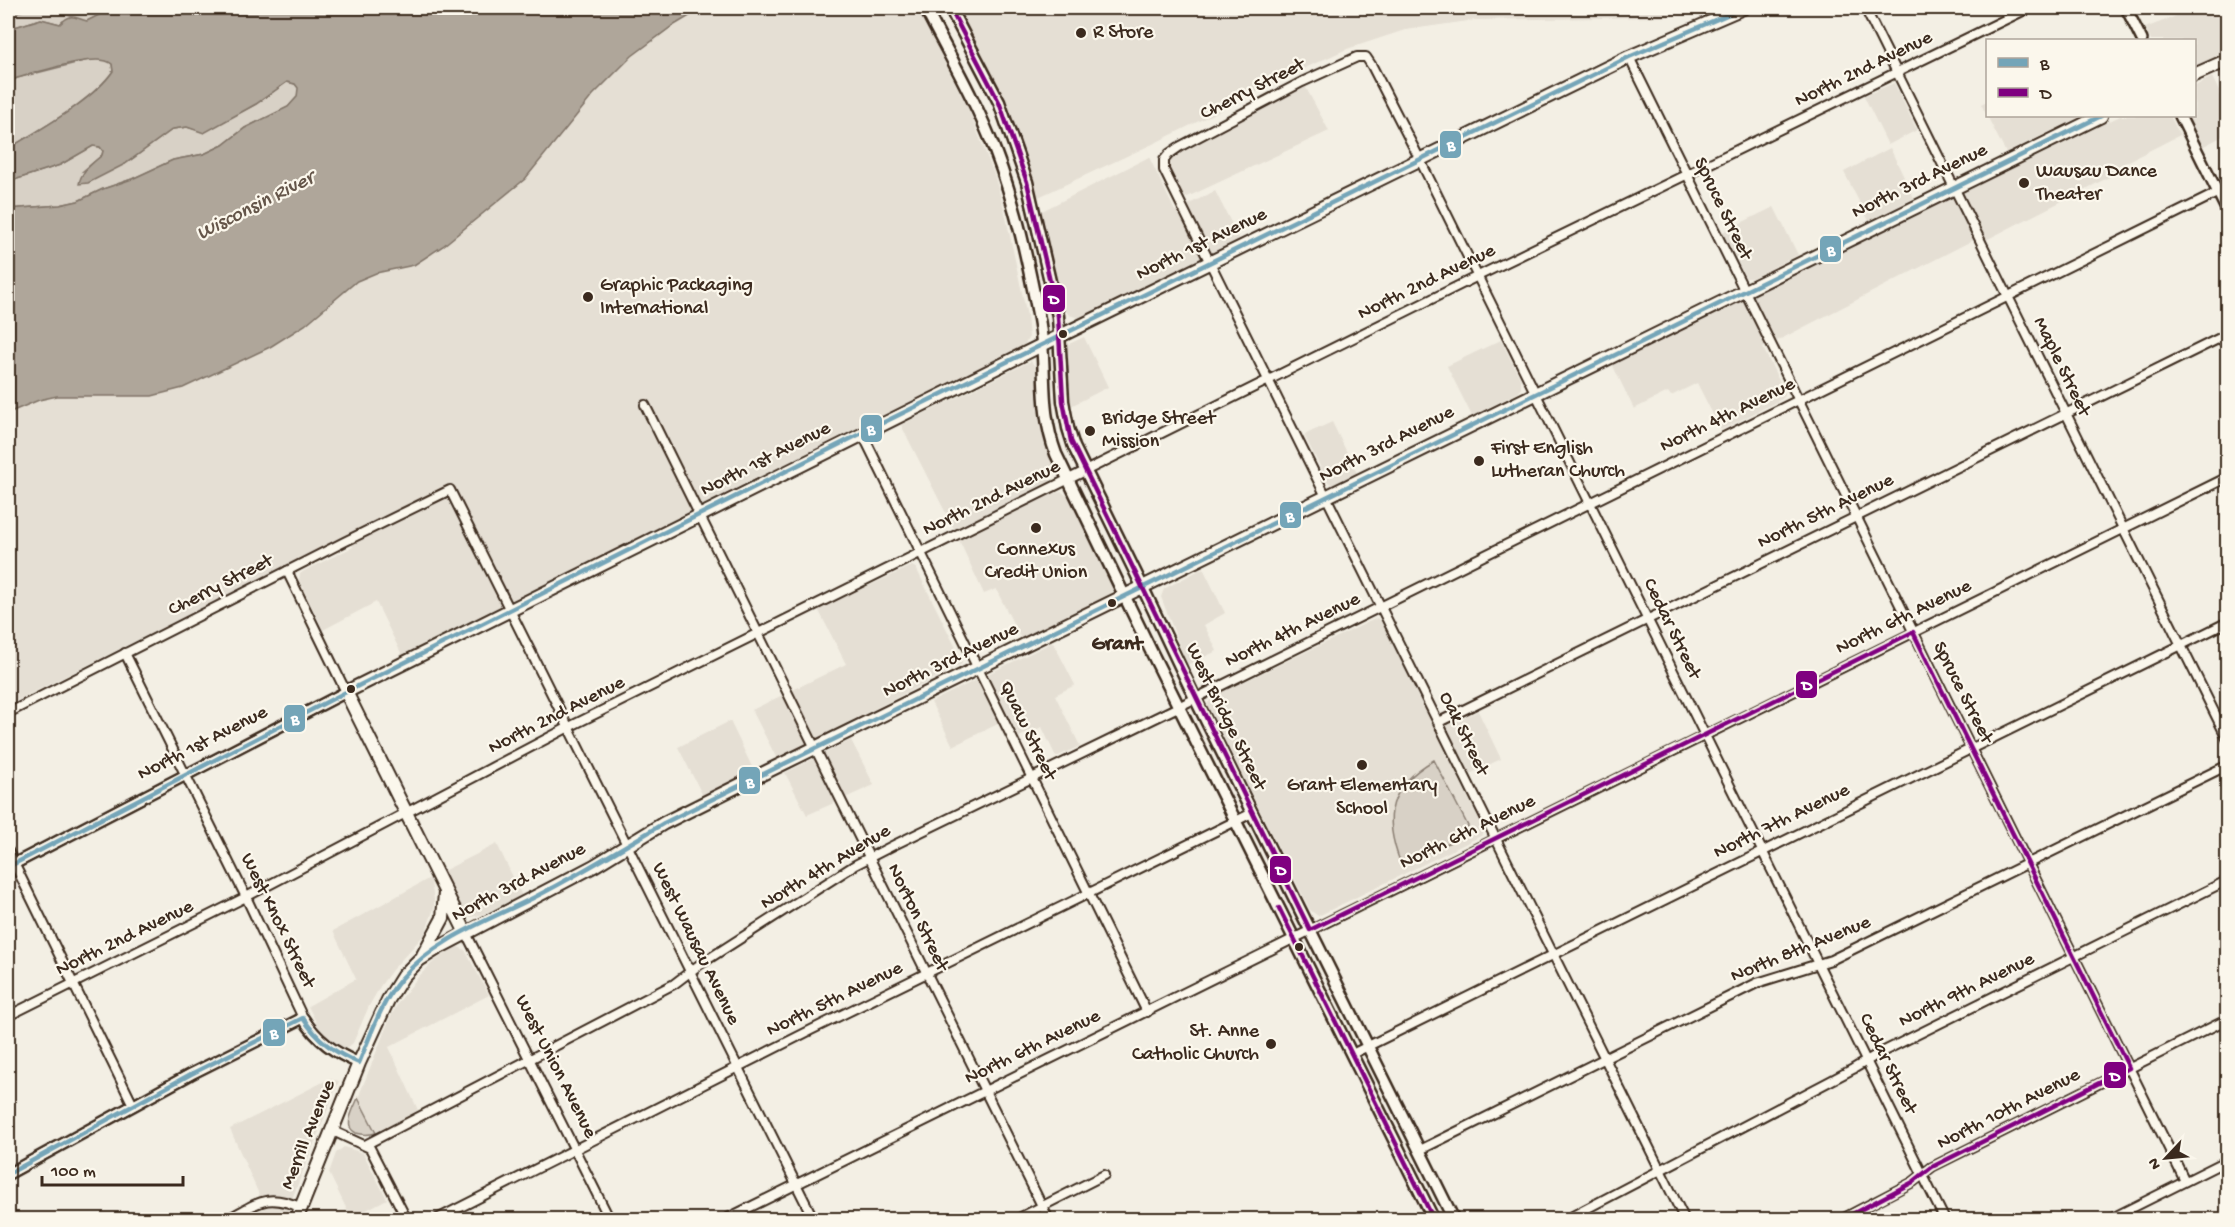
<svg xmlns="http://www.w3.org/2000/svg" width="2235" height="1227" font-family="'Gochi Hand',sans-serif">
<style>
.built{fill:#e5dfd4}
.green{fill:#d8d1c6;stroke:#8a7e72;stroke-width:1.5}
.water{fill:#afa69a;stroke:#817468;stroke-width:1.5}
.lines{fill:none;stroke-linecap:round;stroke-linejoin:round}
.minor-casing{stroke:#3b2a1e;stroke-width:12}
.tertiary-casing{stroke:#3b2a1e;stroke-width:14}
.secondary-casing{stroke:#3b2a1e;stroke-width:15}
.primary-casing{stroke:#3b2a1e;stroke-width:16}
.minor{stroke:#fbf7ec;stroke-width:8}
.tertiary{stroke:#fbf7ec;stroke-width:9}
.secondary{stroke:#fbf7ec;stroke-width:10}
.primary{stroke:#fbf7ec;stroke-width:12}
.bus-1-casing{stroke:#fbf7ec;stroke-width:9}
.bus-2-casing{stroke:#fbf7ec;stroke-width:9}
.bus-1{stroke:#74a5b8;stroke-width:4.5}
.bus-2{stroke:#800080;stroke-width:4.5}
.poi-dot{fill:#3b2a1e;stroke:#fbf7ec;stroke-width:2}
.labels{text-anchor:middle;dominant-baseline:central;stroke-width:4.5;stroke-linejoin:round;paint-order:stroke}
.poi-label{font-size:20px;fill:#3b2a1e;stroke:#fbf7ec;text-anchor:start}
.street-label{font-size:20px;fill:#3b2a1e;stroke:#fbf7ec}
.water-label{font-size:21px;font-style:italic;fill:#645549;stroke:#fbf7ec}
.neighbourhood-label{font-size:21px;font-weight:bold;fill:#3b2a1e;stroke:#fbf7ec}
.line-badge{stroke:#fbf7ec;stroke-width:2}
.badge-label{font-size:16px;text-anchor:middle;font-weight:bold;fill:#fff}
</style>
<rect width="100%" height="100%" fill="#f3efe4"/>
<filter id="ink" filterUnits="userSpaceOnUse"><feTurbulence type="fractalNoise" baseFrequency=".0167" numOctaves="2"/><feDisplacementMap in="SourceGraphic" scale="12" xChannelSelector="R" yChannelSelector="G"/><feConvolveMatrix kernelMatrix="1 2 1 2 8 2 1 2 1" color-interpolation-filters="sRGB"/></filter>
<g filter="url(#ink)">
<!-- built -->
<g class="built">
<path d="M703,8H917L968,108L994,174L1004,208L1027,316L1029,337L1023,347L402,655L376,602L323,630L299,580L300,574L304,571L353,547L347,535L8,705V413L39,400L57,396H152L183,388L270,347L305,325L357,281L376,273L593,95L632,56L671,27Z"/>
<path d="M950,8H1704L1666,17L1475,20L1405,30L1347,49L1307,67L1157,142L1032,200L1020,157Z"/>
<path d="M2197,8H2227V53L2195,69L2194,40H2151L2145,28Z"/>
<path d="M2212,77L2227,108V134L2202,147L2188,116H2194L2195,86Z"/>
<path d="M1894,83L1917,130L1888,145L1864,96Z"/>
<path d="M1305,86L1329,131L1183,199L1168,168L1170,159Z"/>
<path d="M1987,101L1988,116H2077L2078,118L2006,153L1981,104Z"/>
<path d="M2120,116H2170L2180,135L2115,168L2117,173L1986,240L1983,235L1763,348L1785,393V396L1782,399L1721,430L1697,383L1671,396L1668,392L1634,409L1612,364Z"/>
<path d="M1890,148L1914,198L1869,221L1844,172Z"/>
<path d="M1149,157L1175,211L1215,191L1241,242L1087,316L1079,318L1069,315L1061,305L1040,212Z"/>
<path d="M1774,207L1798,255L1752,278H1746L1722,232Z"/>
<path d="M1084,337L1108,387L1069,407L1066,349L1069,344Z"/>
<path d="M1501,340L1521,380V388L1519,392L1472,416L1447,366Z"/>
<path d="M1031,361L1036,368L1038,413L1042,434L1052,462L1053,477L1050,482L954,529L901,425Z"/>
<path d="M1332,422L1357,473L1332,485L1328,482L1304,435Z"/>
<path d="M1062,492L1070,498L1112,584L1113,591L1105,598L1021,639L996,589L984,594L959,540L1054,493Z"/>
<path d="M912,566L916,568L961,658L962,664L777,759L752,710L846,664L818,609Z"/>
<path d="M1203,568L1225,613L1204,625L1217,651L1187,665L1161,597L1164,589Z"/>
<path d="M1377,618L1382,622L1436,731L1478,711L1501,759L1459,779L1482,825L1483,833L1481,836L1318,916L1310,910L1208,708V703L1214,696Z"/>
<path d="M1053,642L1075,685L1055,695L1080,746L1056,757L1042,727L1019,737L1010,718L953,746L931,702Z"/>
<path d="M730,721L754,771L703,796L678,747Z"/>
<path d="M851,740L874,785L807,815L785,773Z"/>
<path d="M497,844L522,896L481,915L471,917L465,914L443,871Z"/>
<path d="M430,878L434,899V908L425,934L392,970L381,985L369,1006L353,1043L347,1048L338,1046L321,1032L308,1006L356,979L333,931Z"/>
<path d="M456,946L465,950L489,995L389,1047L418,1110L376,1133L358,1098L390,1018L398,1003L418,977L432,963Z"/>
<path d="M329,1079L339,1081L284,1219H242L265,1208L230,1129Z"/>
<path d="M344,1147L363,1153L387,1199L351,1218L329,1173L336,1153Z"/>
</g>
<!-- green -->
<g class="green">
<path d="M33,8H113L87,21H63L60,24L41,19L8,29V14Z"/>
<path d="M92,59L107,60L112,64L113,71C91,102 40,129 8,149V83L17,78Z"/>
<path d="M287,82L295,84L299,88L297,97L288,107L245,128L223,145L204,154L173,160L132,179L103,189L78,201L60,205L8,209V182L60,165L93,146L100,147L103,151L102,155L83,171L125,164L173,129L187,127L204,132L256,104Z"/>
<path d="M1434,760L1468,826L1464,836L1401,864C1382,816 1389,786 1434,760Z"/>
<path d="M358,1098L376,1133C369,1135 363,1135 356,1133C342,1127 354,1108 358,1098Z"/>
</g>
<!-- water -->
<path class="water" d="M113,8H703L671,27L632,56L593,95L525,179L443,246L414,265L376,273L357,281L305,325L270,347L183,388L152,396H57L39,400L8,413V209L60,205L78,201L103,189L132,179L173,160L204,154L223,145L245,128L288,107L297,97L298,88L295,84L287,82L256,104L204,133L187,127L173,129L125,164L88,183L79,184C81,171 92,164 102,155L103,151L100,147L93,146L60,165L8,182V149C38,130 93,101 113,71L112,64C98,51 37,73 17,78L8,83V29L41,19L60,24C72,12 74,18 87,21Z"/>
<g class="lines">
<defs>
<g id="minor">
<path d="M1865,8L2228,740"/>
<path d="M1629,57L2185,1181"/>
<path d="M645,405L1049,1220"/>
<path d="M862,433L1147,1012"/>
<path d="M287,571L346,692"/>
<path d="M125,653L246,897L303,1018"/>
<path d="M8,713L344,542L450,490L814,1220"/>
<path d="M1439,722L2228,334"/>
<path d="M8,851L133,1105"/>
<path d="M466,933L610,1220"/>
<path d="M8,1016L246,897L569,727L1478,276L2029,8"/>
<path d="M1352,1054L2228,622"/>
<path d="M333,1131L370,1148L407,1220"/>
<path d="M367,1144L674,984L699,965L855,865L894,845L1178,707L2217,193"/>
<path d="M1420,1150L1757,983L1831,960L2228,765"/>
<path d="M226,1220C258,1203 266,1192 302,1208"/>
<path d="M435,1220L811,1030L1252,813"/>
<path d="M724,1220L2228,477"/>
<path d="M1015,1220L1104,1175"/>
<path d="M1565,1220L1853,1069L1878,1054L2228,880"/>
<path d="M1685,1220L1164,170V160L1169,154L1179,147L1302,82L1357,57H1366L1372,66L1415,150L1945,1220"/>
<path d="M1840,1220L1913,1182L1932,1167L2228,1019"/>
<path d="M2108,1220L2228,1160"/>
</g>
<g id="tertiary">
<path d="M2126,8L2142,40"/>
<path d="M2180,116L2228,213"/>
<path d="M8,867L346,692"/>
<path d="M8,1174L191,1074L303,1018C317,1041 335,1053 359,1063"/>
</g>
<g id="secondary">
<path d="M925,8C949,55 976,101 995,151C1016,205 1028,262 1039,319C1048,367 1038,406 1056,454L1151,651L1434,1220"/>
<path d="M950,8L999,102L1027,182L1058,316L1063,401L1068,428L1074,447L1143,588L1195,698L1454,1220"/>
</g>
<g id="primary">
<path d="M2194,75L2228,60"/>
<path d="M466,933L346,692L1060,336L1629,57L1743,8"/>
<path d="M423,955L443,918L445,893"/>
<path d="M296,1220L359,1063L388,1000L403,976L419,960L438,948L594,866L664,823L766,772L2101,116"/>
</g>
</defs>
<!-- minor casing -->
<use href="#minor" class="minor-casing"/>
<!-- tertiary casing -->
<use href="#tertiary" class="tertiary-casing"/>
<!-- secondary casing -->
<use href="#secondary" class="secondary-casing"/>
<!-- primary casing -->
<use href="#primary" class="primary-casing"/>
<!-- minor -->
<use href="#minor" class="minor"/>
<!-- tertiary -->
<use href="#tertiary" class="tertiary"/>
<!-- secondary -->
<use href="#secondary" class="secondary"/>
<!-- primary -->
<use href="#primary" class="primary"/>
<defs>
<g id="bus-1">
<path d="M8,867L346,692L862,433L1629,57L1743,8"/>
<path d="M8,1174L191,1074L303,1018C317,1040 335,1053 359,1063C371,1034 381,1002 402,978C435,939 489,920 533,898C578,875 621,849 664,823L2101,116"/>
</g>
<g id="bus-2">
<path d="M950,8L999,102L1027,182L1058,316L1063,401L1071,441L1310,930L1913,632L2129,1068L1932,1167L1913,1182L1841,1220"/>
<path d="M1279,908L1434,1220"/>
</g>
</defs>
<!-- bus-1 casing -->
<use href="#bus-1" class="bus-1-casing"/>
<!-- bus-2 casing -->
<use href="#bus-2" class="bus-2-casing"/>
<!-- bus-1 -->
<use href="#bus-1" class="bus-1"/>
<!-- bus-2 -->
<use href="#bus-2" class="bus-2"/>
</g>
</g>
<!-- markers -->
<g class="poi-dot">
<circle cx="1081" cy="33" r="6"/>
<circle cx="2024" cy="183" r="6"/>
<circle cx="588" cy="297" r="6"/>
<circle cx="1063" cy="334" r="5"/>
<circle cx="1090" cy="431" r="6"/>
<circle cx="1479" cy="461" r="6"/>
<circle cx="1036" cy="528" r="6"/>
<circle cx="1112" cy="603" r="5"/>
<circle cx="351" cy="689" r="5"/>
<circle cx="1362" cy="765" r="6"/>
<circle cx="1299" cy="947" r="5"/>
<circle cx="1271" cy="1044" r="6"/>
</g>
<g class="labels">
<!-- poi labels -->
<g class="poi-label">
<text x="1093" y="33">R Store</text>
<text x="2036" y="172">Wausau Dance<tspan x="2036" dy="23">Theater</tspan></text>
<text x="600" y="286">Graphic Packaging<tspan x="600" dy="23">International</tspan></text>
<text x="1102" y="419">Bridge Street<tspan x="1102" dy="23">Mission</tspan></text>
<text x="1491" y="449">First English<tspan x="1491" dy="23">Lutheran Church</tspan></text>
<text x="1036" y="550" text-anchor="middle">Connexus<tspan x="1036" dy="23">Credit Union</tspan></text>
<text x="1362" y="786" text-anchor="middle">Grant Elementary<tspan x="1362" dy="23">School</tspan></text>
<text x="1259" y="1032" text-anchor="end">St. Anne<tspan x="1259" dy="23">Catholic Church</tspan></text>
</g>
<!-- street labels -->
<g class="street-label">
<text transform="translate(1864 70) rotate(-26)">North 2nd Avenue</text>
<text transform="translate(1253 90) rotate(-27)">Cherry Street</text>
<text transform="translate(1920 182) rotate(-26)">North 3rd Avenue</text>
<text transform="translate(1722 209) rotate(64)">Spruce Street</text>
<text transform="translate(1202 245) rotate(-26)">North 1st Avenue</text>
<text transform="translate(1427 283) rotate(-26)">North 2nd Avenue</text>
<text transform="translate(2061 367) rotate(64)">Maple Street</text>
<text transform="translate(1728 416) rotate(-26)">North 4th Avenue</text>
<text transform="translate(1387 445) rotate(-27)">North 3rd Avenue</text>
<text transform="translate(766 460) rotate(-27)">North 1st Avenue</text>
<text transform="translate(992 499) rotate(-26)">North 2nd Avenue</text>
<text transform="translate(1826 512) rotate(-26)">North 5th Avenue</text>
<text transform="translate(221 586) rotate(-27)">Cherry Street</text>
<text transform="translate(1904 618) rotate(-26)">North 6th Avenue</text>
<text transform="translate(1671 629) rotate(64)">Cedar Street</text>
<text transform="translate(1293 631) rotate(-26)">North 4th Avenue</text>
<text transform="translate(951 661) rotate(-26)">North 3rd Avenue</text>
<text transform="translate(1962 693) rotate(63)">Spruce Street</text>
<text transform="translate(557 716) rotate(-27)">North 2nd Avenue</text>
<text transform="translate(1225 717) rotate(64)">West Bridge Street</text>
<text transform="translate(1027 731) rotate(64)">Quaw Street</text>
<text transform="translate(1463 734) rotate(64)">Oak Street</text>
<text transform="translate(203 744) rotate(-27)">North 1st Avenue</text>
<text transform="translate(1782 822) rotate(-26)">North 7th Avenue</text>
<text transform="translate(1468 833) rotate(-26)">North 6th Avenue</text>
<text transform="translate(826 868) rotate(-31)">North 4th Avenue</text>
<text transform="translate(519 883) rotate(-28)">North 3rd Avenue</text>
<text transform="translate(917 918) rotate(64)">Norton Street</text>
<text transform="translate(277 921) rotate(64)">West Knox Street</text>
<text transform="translate(125 939) rotate(-26)">North 2nd Avenue</text>
<text transform="translate(695 944) rotate(64)">West Wausau Avenue</text>
<text transform="translate(1801 950) rotate(-22)">North 8th Avenue</text>
<text transform="translate(1967 991) rotate(-26)">North 9th Avenue</text>
<text transform="translate(835 1000) rotate(-26)">North 5th Avenue</text>
<text transform="translate(1033 1048) rotate(-26)">North 6th Avenue</text>
<text transform="translate(1887 1064) rotate(64)">Cedar Street</text>
<text transform="translate(555 1067) rotate(63)">West Union Avenue</text>
<text transform="translate(2009 1110) rotate(-27)">North 10th Avenue</text>
<text transform="translate(309 1135) rotate(-68)">Merrill Avenue</text>
</g>
<!-- water labels -->
<g class="water-label">
<text transform="translate(256 207) rotate(-27)">Wisconsin River</text>
</g>
<!-- neighbourhood labels -->
<g class="neighbourhood-label">
<text x="1117" y="645">Grant</text>
</g>
</g>
<g class="line-badge">
<rect x="1439" y="130" width="23" height="29" rx="6" fill="#74a5b8"/>
<rect x="1819" y="235" width="23" height="28" rx="6" fill="#74a5b8"/>
<rect x="1042" y="284" width="24" height="29" rx="6" fill="#800080"/>
<rect x="860" y="414" width="23" height="29" rx="6" fill="#74a5b8"/>
<rect x="1279" y="501" width="23" height="28" rx="6" fill="#74a5b8"/>
<rect x="1795" y="670" width="23" height="29" rx="6" fill="#800080"/>
<rect x="283" y="704" width="23" height="29" rx="6" fill="#74a5b8"/>
<rect x="738" y="766" width="23" height="29" rx="6" fill="#74a5b8"/>
<rect x="1269" y="855" width="23" height="29" rx="6" fill="#800080"/>
<rect x="262" y="1018" width="24" height="29" rx="6" fill="#74a5b8"/>
<rect x="2103" y="1061" width="24" height="28" rx="6" fill="#800080"/>
</g>
<g class="badge-label">
<text x="1451" y="150">B</text>
<text x="1831" y="255">B</text>
<text x="1054" y="304">D</text>
<text x="871" y="434">B</text>
<text x="1290" y="521">B</text>
<text x="1807" y="690">D</text>
<text x="295" y="724">B</text>
<text x="750" y="787">B</text>
<text x="1281" y="875">D</text>
<text x="274" y="1038">B</text>
<text x="2115" y="1081">D</text>
</g>
<!-- margin -->
<rect width="2235" height="1227" fill="none" stroke="#fbf7ec" stroke-width="30"/>
<rect x="15" y="15" width="2205" height="1197" fill="none" stroke="#3b2a1e" stroke-width="2" filter="url(#ink)"/>
<!-- legend -->
<rect x="1986" y="39" width="210" height="78" fill="#fbf7ec" stroke="#aea59a" stroke-width="1.5"/>
<rect x="1998" y="58" width="30" height="9" fill="#74a5b8" stroke="#aea59a" stroke-width="1.5"/>
<text x="2040" y="69" font-size="18" fill="#3b2a1e">B</text>
<rect x="1998" y="88" width="30" height="9" fill="#800080" stroke="#aea59a" stroke-width="1.5"/>
<text x="2040" y="99" font-size="18" fill="#3b2a1e">D</text>
<!-- north arrow -->
<g transform="translate(2166 1158) rotate(244)" stroke="#fbf7ec" stroke-width="4.5" paint-order="stroke">
<path d="M0-4.5L10 22L0 15L-10 22Z" fill="#3b2a1e"/>
<text y="-9" font-size="16" font-weight="bold" text-anchor="middle" fill="#3b2a1e">N</text>
</g>
<!-- scale -->
<path d="M42 1176v9h141v-9" fill="none" stroke="#3b2a1e" stroke-width="3"/>
<text x="51" y="1176" font-size="18" fill="#3b2a1e" stroke="#fbf7ec" stroke-width="4.5" paint-order="stroke">100 m</text>
</svg>
